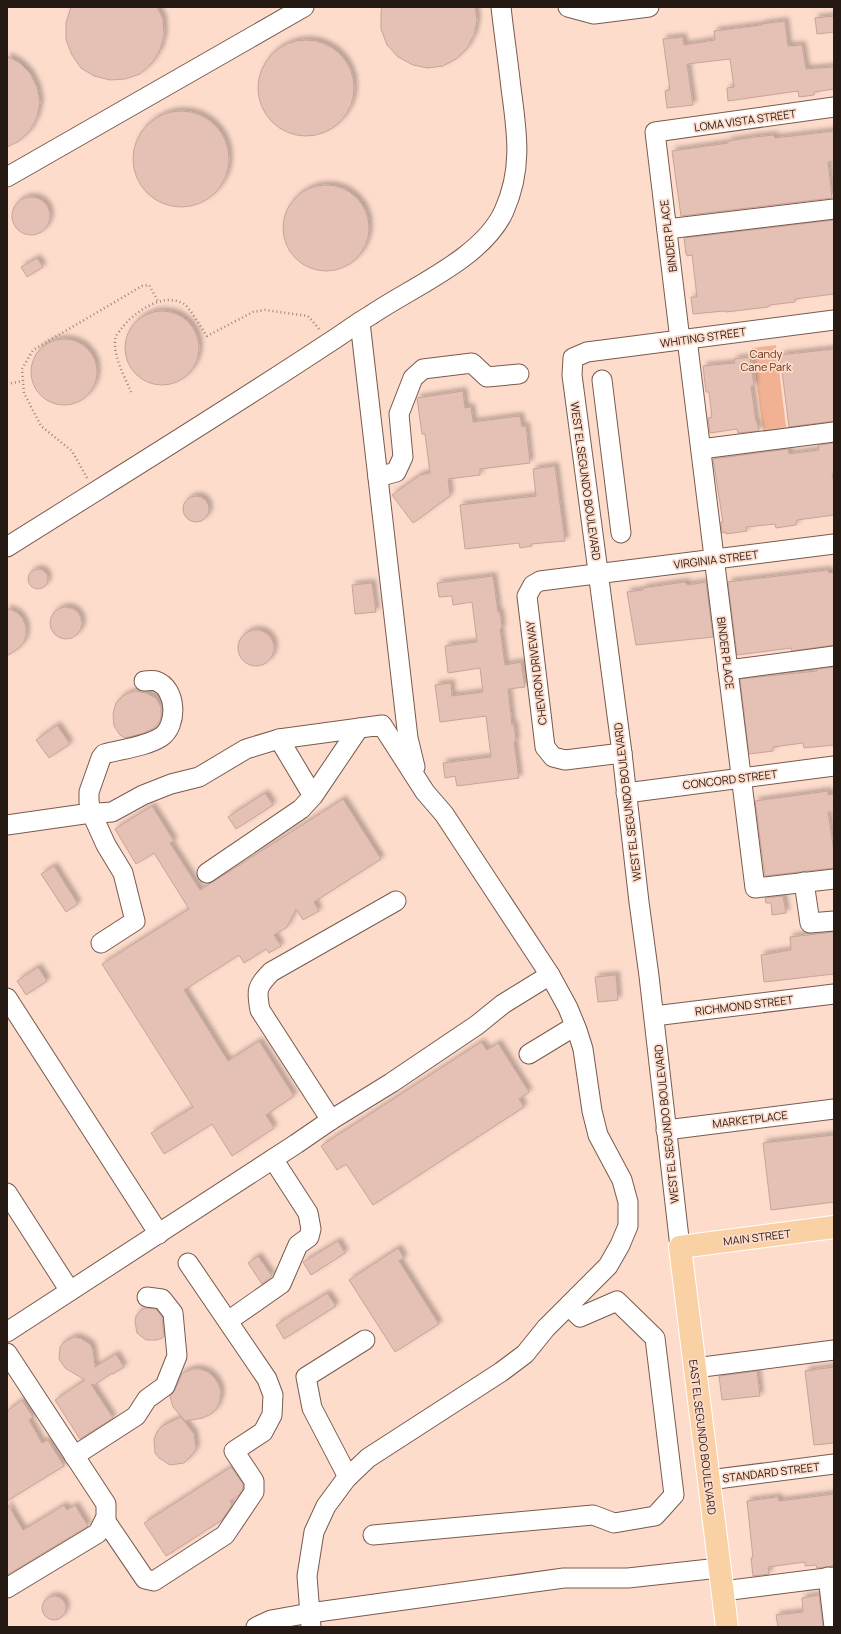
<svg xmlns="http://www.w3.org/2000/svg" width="841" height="1634" font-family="Manrope,sans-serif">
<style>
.green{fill:#f2b192}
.building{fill:#e5c1b5;stroke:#c7a498;filter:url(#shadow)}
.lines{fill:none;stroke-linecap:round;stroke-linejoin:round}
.minor-casing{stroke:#795b4d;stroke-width:21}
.major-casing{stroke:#fff;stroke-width:24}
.path{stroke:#9c8479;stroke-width:2.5;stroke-dasharray:1 3;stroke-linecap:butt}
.minor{stroke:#fff;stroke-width:19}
.major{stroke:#fad0a5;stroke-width:22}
.labels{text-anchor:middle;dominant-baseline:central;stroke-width:3.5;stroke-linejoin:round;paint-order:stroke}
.street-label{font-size:11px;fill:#251913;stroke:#fedccc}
.park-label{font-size:11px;fill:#6a3110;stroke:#fedccc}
</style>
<defs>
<filter id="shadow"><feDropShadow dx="3.5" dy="-3.5" stdDeviation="2" flood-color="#0004"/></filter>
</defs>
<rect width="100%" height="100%" fill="#fedccc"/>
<!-- green -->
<path class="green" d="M776,345L786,427L763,430L752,348Z"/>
<!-- building -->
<g class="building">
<path d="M71,7H157L163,19L164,35L160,50L152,63L140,74L125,79L110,80L94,76L81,68L72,55L66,40V23Z"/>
<path d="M382,7H475L477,20L474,35L467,48L456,59L443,66L428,68L413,65L398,57L387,45L381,29V12Z"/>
<path d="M834,16V32L817,34L815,18Z"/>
<path d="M785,21L788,46L802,45L806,69L834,67V89L814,92V95L799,97L798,91L728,101L727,88L734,87L730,59L687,64L693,105L667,108L665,91L670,90L663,39L683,37L684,45L715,40L714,31L762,25V24Z"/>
<circle cx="306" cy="88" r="48"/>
<path d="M7,56L20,63L30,73L37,87L40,102L37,117L30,131L19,141L7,147Z"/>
<circle cx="181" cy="159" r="48"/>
<path d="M834,131V161L828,162L832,198L681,216L672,151L728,143V141L755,137L774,135L775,138Z"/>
<circle cx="326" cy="228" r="43"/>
<circle cx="31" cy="216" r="19"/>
<path d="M834,220V294L795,299V302L770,305L768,307L726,312L724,311L693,314L691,297H697L692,255L687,256V254H686L684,238Z"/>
<path d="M37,258L43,267L27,277L21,267Z"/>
<circle cx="162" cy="348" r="37"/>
<circle cx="64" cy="372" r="33"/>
<path d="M834,349V421L789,427L780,355Z"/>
<path d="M750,357L754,386H751L756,422H757L759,431L738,433L737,429L710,433L708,418L712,417L709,392H706L703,366L735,363L734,359Z"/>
<path d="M463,391L465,408L471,407L473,422L520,416L522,427L526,426L530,463L480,469V475L448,479L450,496L413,523L392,495L420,475L430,473L425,434H422L417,398Z"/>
<path d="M834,443V473H832L834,484V515L797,520L796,525L776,528L775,524L746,527L747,531L726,534V532L722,533L721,522H723L713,459L788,449L789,454L819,450L818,445Z"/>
<path d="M555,466L565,541L531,544L532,546L520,548L519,543L465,549L460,505L536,496L533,469Z"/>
<circle cx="196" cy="509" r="13"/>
<circle cx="38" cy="579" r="10"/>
<path d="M828,570L829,573L834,572V645L792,651L791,648L737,655L728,582Z"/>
<path d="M493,576L498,612H500L502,628L500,629L505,665L521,662L525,687L508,689L512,725L514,724L516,741L514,742L519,778L457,786L455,776L445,778L443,763L491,757L486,716L440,722L435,685L451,683L452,696L483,692L480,668L448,673L445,646L477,642L472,602L453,605L452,596L439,597L437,583Z"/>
<path d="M685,582L688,585L706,582L713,637L636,645L627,592L643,590V588Z"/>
<path d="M372,583L376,612L355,614L352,585Z"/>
<circle cx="66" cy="623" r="16"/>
<path d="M7,608L18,613L23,619L26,627V635L24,642L19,648L7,656Z"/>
<circle cx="256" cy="648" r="18"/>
<path d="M834,667V745L804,748L803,743L773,747V751L749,754L740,679L817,671L816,669Z"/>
<path d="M135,691L146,693L156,698L161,707V715L160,721L154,728L144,733L125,738L120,735L114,726L113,714L116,703L124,695Z"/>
<path d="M57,725L70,744L49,758L36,740Z"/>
<path d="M828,791V795L834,794V812H828L834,852V868L765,876L755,801Z"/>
<path d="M265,793L273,805L236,829L228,817Z"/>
<path d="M343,799L381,859L314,902L319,911L303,920L296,909L287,927L274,935L281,946L269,953L266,949L244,963L239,955L184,990L228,1061L259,1041L294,1096L266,1115L274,1128L232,1156L212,1124L164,1154L151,1133L193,1107L102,964L189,909L154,853L136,864L115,829L152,806L174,841L170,843L200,890Z"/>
<path d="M54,866L78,904L66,912L41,874Z"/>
<path d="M783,896L786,913L772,915L771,903H766L765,898Z"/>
<path d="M834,932V974L764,982L761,955L791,950L790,937Z"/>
<path d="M38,967L47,981L26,995L17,981Z"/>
<path d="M616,975L618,1000L598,1002L595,977Z"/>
<path d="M481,1042L487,1050L498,1043L529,1092L519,1099L524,1107L373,1205L346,1164L337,1170L321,1146Z"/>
<path d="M834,1135V1202L771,1210L763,1143Z"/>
<path d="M338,1241L345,1253L311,1275L303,1262Z"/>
<path d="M398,1248L404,1258L399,1261L439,1324L395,1352L349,1280Z"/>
<path d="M258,1256L272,1276L262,1284L248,1263Z"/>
<path d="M327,1293L336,1306L284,1339L276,1325Z"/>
<path d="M145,1308L156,1309L162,1317L164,1336L162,1338L157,1340H146L137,1333L135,1322L136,1316L140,1311Z"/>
<path d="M74,1337L80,1338L90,1344L93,1350L95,1367L116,1354L124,1367L113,1374L112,1373L94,1385L91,1384L113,1418L80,1439L55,1400L85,1380L65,1368L59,1359L60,1347L64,1342Z"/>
<path d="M834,1367V1443L814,1445L805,1371Z"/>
<path d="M192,1369H200L208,1372L214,1377L218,1383L221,1391L220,1400L217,1408L211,1414L203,1418L185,1421L173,1407L170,1396L175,1390L182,1373Z"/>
<path d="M757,1371L760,1396L722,1400L719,1376Z"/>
<path d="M22,1400L33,1417L29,1420L42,1443L48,1440L64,1466L7,1501V1411Z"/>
<path d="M181,1417L194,1434L196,1448L193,1454L184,1463L170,1465L159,1458L155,1453L154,1439L157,1432L162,1426Z"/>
<path d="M231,1467L243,1484V1489L238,1496L230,1501L232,1505L222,1520L166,1556L144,1523Z"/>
<path d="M834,1494V1566L817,1568L816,1565L805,1566V1562L768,1567L769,1574L753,1576L751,1558H753L747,1501L778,1497L779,1501Z"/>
<path d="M7,1503L23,1530L64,1505L67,1510L75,1505L88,1526L7,1575Z"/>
<path d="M819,1595L823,1627H778L776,1615L803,1612L802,1598Z"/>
<circle cx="54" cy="1608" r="12"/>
</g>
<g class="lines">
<defs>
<g id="minor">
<path d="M568,7L594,14L649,7"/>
<path d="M7,177L304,7"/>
<path d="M667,229L834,209"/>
<path d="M360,322L408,738L415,767"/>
<path d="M687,339L755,888L834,879"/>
<path d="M680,340L655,132L834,107"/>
<path d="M602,380L621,533"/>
<path d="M701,449L834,432"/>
<path d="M378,477L396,472L403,457L399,414L413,378L423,369L472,363L487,377L519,374"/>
<path d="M7,547C115,479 224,412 330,342C344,333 357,323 371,315C412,287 483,258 504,211C523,169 517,132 511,88C508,61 504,34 501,7"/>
<path d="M728,670L834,656"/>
<path d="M279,739L313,796"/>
<path d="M622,753L565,760L553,757L545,747L527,596L533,585L540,581L834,544"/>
<path d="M626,793L834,766"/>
<path d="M7,825L84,814L112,812L143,795L171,784L199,777L246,749L279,739L382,725L425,792L444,814L550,975L568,1008L577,1030L583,1049L592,1111L598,1135L622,1180L628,1202V1226L620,1245L608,1266L546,1328L525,1354L501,1372L368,1458L346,1479L326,1506L314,1532L307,1576L311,1627"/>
<path d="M207,873L301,809L313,796L359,728"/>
<path d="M804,882L810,923L834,921"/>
<path d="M101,943L135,921L123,873L106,845L92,814L89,802V792L101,758L104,754C122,749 145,747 161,737C178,726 177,688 156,681C153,680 147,681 144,681"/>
<path d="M7,998L159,1234"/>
<path d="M654,1016L834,994"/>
<path d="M529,1054L575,1026"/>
<path d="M331,1120L260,1010C256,989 257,987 271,972L396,901"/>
<path d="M666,1130L834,1109"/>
<path d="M7,1193L70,1291"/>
<path d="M680,1247L649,976L639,902L622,753L572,375L573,358L587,352L834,320"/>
<path d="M228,1321L281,1284L298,1245L309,1237L311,1229L308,1213L273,1159"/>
<path d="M7,1332L296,1144L331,1120L391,1083L477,1025L503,1004L550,975"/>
<path d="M7,1353L106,1504V1517L98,1533L7,1588"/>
<path d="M695,1368L834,1350"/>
<path d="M74,1456L136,1416L147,1399L165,1386L177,1356L173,1313L162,1299L147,1297"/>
<path d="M348,1477L312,1408L306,1377L365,1340"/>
<path d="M709,1480L834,1464"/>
<path d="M105,1520L145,1579L154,1581L225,1535L254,1492V1481L234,1451L263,1432L272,1415L273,1395L267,1379L188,1263"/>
<path d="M373,1535L593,1515L614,1523L655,1516L674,1495L655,1338L617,1301L580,1317L569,1306"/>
<path d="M828,1577L834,1627"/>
<path d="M723,1591L834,1577"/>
<path d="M256,1627L271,1620L310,1613L564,1578H628L719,1568"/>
</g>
<path id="major" d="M727,1627L680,1247L834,1227"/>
</defs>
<!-- minor casing -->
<use href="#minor" class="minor-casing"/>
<!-- major casing -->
<use href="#major" class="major-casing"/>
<!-- path -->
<g class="path">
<path d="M7,384L23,381"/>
<path d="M131,392C125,377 111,353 116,336C117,334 120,331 121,329C133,313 163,291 184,304C191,309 201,328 207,336L253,312L265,310L308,316L320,330"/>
<path d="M87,478L72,451L41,426L24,393L22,369L33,350L142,286L149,285L159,303"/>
</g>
<!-- minor -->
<use href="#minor" class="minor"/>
<!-- major -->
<use href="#major" class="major"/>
</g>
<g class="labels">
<!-- street labels -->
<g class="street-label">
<text transform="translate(745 120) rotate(-8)">LOMA VISTA STREET</text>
<text transform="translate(668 236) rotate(-97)">BINDER PLACE</text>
<text transform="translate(703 337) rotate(-8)">WHITING STREET</text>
<text transform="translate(586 481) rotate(82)">WEST EL SEGUNDO BOULEVARD</text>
<text transform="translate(716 559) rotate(-7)">VIRGINIA STREET</text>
<text transform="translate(726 653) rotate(83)">BINDER PLACE</text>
<text transform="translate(536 673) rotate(-97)">CHEVRON DRIVEWAY</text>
<text transform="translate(730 779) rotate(-7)">CONCORD STREET</text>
<text transform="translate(627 802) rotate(-97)">WEST EL SEGUNDO BOULEVARD</text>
<text transform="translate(744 1005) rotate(-7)">RICHMOND STREET</text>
<text transform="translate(750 1119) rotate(-7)">MARKETPLACE</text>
<text transform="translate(666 1124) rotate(-96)">WEST EL SEGUNDO BOULEVARD</text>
<text transform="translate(757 1237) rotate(-7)">MAIN STREET</text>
<text transform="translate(703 1437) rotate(83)">EAST EL SEGUNDO BOULEVARD</text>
<text transform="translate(771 1472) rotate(-7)">STANDARD STREET</text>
</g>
<!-- park labels -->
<g class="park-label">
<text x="766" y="353">Candy<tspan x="766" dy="13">Cane Park</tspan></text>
</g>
</g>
<!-- border -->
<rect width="841" height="1634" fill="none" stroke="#251913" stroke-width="16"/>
</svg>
